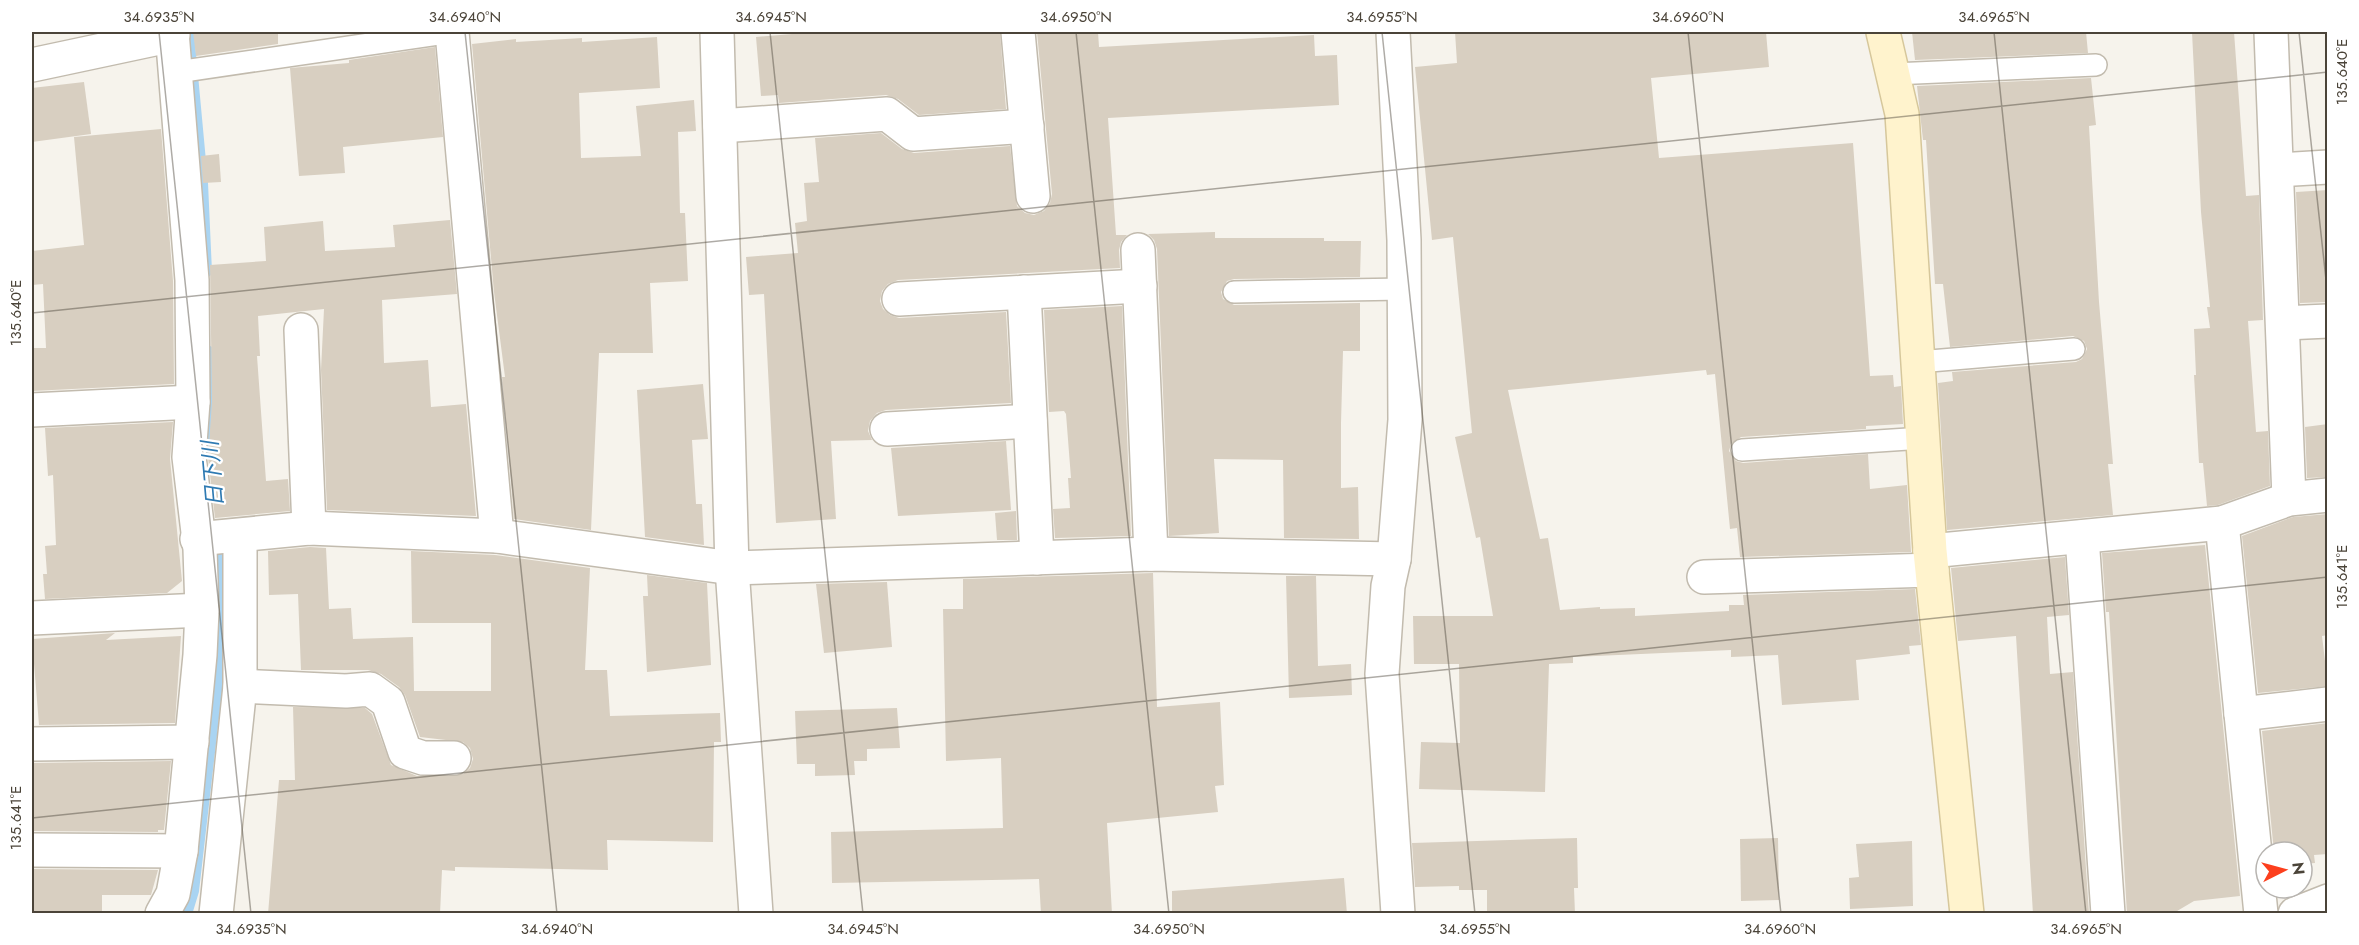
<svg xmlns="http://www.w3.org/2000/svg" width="2359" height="945" font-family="Jost,'Noto Sans JP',sans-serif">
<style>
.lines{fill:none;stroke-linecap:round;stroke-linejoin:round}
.stream{stroke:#a9d4f2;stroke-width:10}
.building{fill:#d8cfc1}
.lane-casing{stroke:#c2bbae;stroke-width:24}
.street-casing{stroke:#c2bbae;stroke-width:36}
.secondary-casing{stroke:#d6c79b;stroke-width:36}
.lane{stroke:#fff;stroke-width:21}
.street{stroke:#fff;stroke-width:33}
.secondary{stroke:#fff3cd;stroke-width:33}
.ticks{fill:none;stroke:#4b4439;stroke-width:1.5;stroke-opacity:0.45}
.labels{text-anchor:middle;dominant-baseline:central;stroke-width:4.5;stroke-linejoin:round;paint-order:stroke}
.water-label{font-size:22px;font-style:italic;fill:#2e7ab2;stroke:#fff}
.neatline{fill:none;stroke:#4b4439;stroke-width:2}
.ticks-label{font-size:15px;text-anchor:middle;fill:#4b4439}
</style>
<rect width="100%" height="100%" fill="#f6f3ec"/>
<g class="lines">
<!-- stream -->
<g class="stream">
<path d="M189,32L203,183L207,272"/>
<path d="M209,351V452"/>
<path d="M187,914L194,891L222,648L223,574L219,539"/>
</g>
</g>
<!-- building -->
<g class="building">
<path d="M193,32H278V44L196,56Z"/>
<path d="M816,32H1000L1006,109L919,115L898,99L886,95L779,103L778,95L761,96L756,37Z"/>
<path d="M1037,32H1098L1099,47L1314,35L1315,56L1337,55L1339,105L1108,118L1116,235H1127L1121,242L1119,250L1120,268L898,280L888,284L882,291L880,301L883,309L890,315L899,318L1006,312L1011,403L886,410L877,413L870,421L868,431L872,440L831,441L836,519L776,523L764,294L749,295L746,257L798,253L795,223L807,221L804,183L819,182L815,138L881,133L902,149L914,153L1010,146L1017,206L1025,213L1034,215L1044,211L1050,203L1052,194Z"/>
<path d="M1455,32H1766L1769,67L1651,78L1659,158L1853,143L1870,376L1893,375L1894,387L1901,386L1903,424L1866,426V429L1741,437L1731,444L1729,451L1736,461L1743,463L1868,454L1870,489L1907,485L1911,552L1740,557L1737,528L1730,529L1715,374L1707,375L1706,370L1508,390L1540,539L1548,538L1560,610L1600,607V609L1635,608V616L1729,611V605H1744L1743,595L1915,589L1921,645L1909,646L1910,654L1856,660L1859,700L1782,705L1778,655L1731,657V650L1573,657V663L1549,664L1545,792L1419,789L1421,742L1460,743L1459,664H1414L1413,616H1493L1480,537L1476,538L1455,437L1472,433L1453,237L1432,240L1415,67L1457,63Z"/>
<path d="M1912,32H2086L2088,53L1915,60Z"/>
<path d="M2192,32H2234L2246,196L2259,195L2263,320L2248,321L2256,432L2268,431L2270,486L2218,505L2207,506L2203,463H2199L2194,375H2196L2194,329L2210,328L2207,307H2210L2201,212Z"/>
<path d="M657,37L660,88L579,93L581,158L641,156L636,106L694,100L696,131L678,132L680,213H685L688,281L650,283L653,353H599L591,530L514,519L502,377H505L494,292L472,44L516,39V42L582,38V42Z"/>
<path d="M435,47L443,137L343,147L345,173L299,176L290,68L349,63V60Z"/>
<path d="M2091,78L2096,125L2089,126L2099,302L2113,464H2108L2113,515L1947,530L1938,383L1953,381L1952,372L2076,362L2082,359L2087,349L2084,341L2073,336L1950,347L1943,284H1935L1926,140H1923L1917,86Z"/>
<path d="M84,82L91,134L32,142V88Z"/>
<path d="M161,129L173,281L174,384L32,391V348H46L43,284L32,285V251L84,245L74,137Z"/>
<path d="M219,154L221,182L203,183L201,156Z"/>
<path d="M2328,190V302L2300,303L2296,192Z"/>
<path d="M450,220L457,294L382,300L384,363L428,360L431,407L466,404L476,516L327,510L321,370L324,309L258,316L260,356H257L266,481L288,479L290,511L215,518L208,457L212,402L210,265L266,261L264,227L323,221L325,251L395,247L393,225Z"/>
<path d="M1215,232V238H1324V241H1361L1360,277L1234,279L1227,281L1221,292L1223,299L1234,305L1360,303V351H1343L1341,423V488L1358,487L1359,539L1284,538L1283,460L1214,459L1219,533L1169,536L1157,249L1154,240L1148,234Z"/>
<path d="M1122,306L1131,536L1055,538L1053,509L1070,508L1068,478H1071L1066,414L1064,411L1049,412L1044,310Z"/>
<path d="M703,384L708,439L692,440L696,504H702L704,545L645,537L637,390Z"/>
<path d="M173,422L170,459L182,581L167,593L45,599L43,574H47L45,546L56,545L53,475L48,476L45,428Z"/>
<path d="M2328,424V477L2307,478L2305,427Z"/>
<path d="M1006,441L1011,510L898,516L891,448Z"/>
<path d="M1016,511L1017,540H997L995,513Z"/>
<path d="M2328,514V635L2322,636L2328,686L2258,693L2242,536L2293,517Z"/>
<path d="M2205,545L2240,896L2194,901L2172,914H2127L2109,612H2106L2102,553Z"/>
<path d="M310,547L326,548L329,609L351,608L353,639L413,637L414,691H491V623H412L411,551L495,555L590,568L585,670H607L610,716L720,713L721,742H714L713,842L607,840L608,870L455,867V871L442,870L440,914H268L279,780H295L293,707L365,708L372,714L391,765L417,776L463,774L470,768L473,759L470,748L463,742L420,737L405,695L399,687L381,674L368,670H301L298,594L269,595L268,551Z"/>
<path d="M2065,557L2069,615L2047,617L2050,674L2073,672L2089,914H2033L2016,636L1958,641L1951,568Z"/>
<path d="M1153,573L1157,707L1220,702L1224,785L1215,786L1218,812L1107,823L1112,914H1041L1039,879L832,883L831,832L1003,828L1001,758L946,761L943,609H963V579Z"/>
<path d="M647,575L707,583L711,665L647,672L643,596H648Z"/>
<path d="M1286,576H1316L1318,666L1351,664L1352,695L1289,698Z"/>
<path d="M887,582L892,647L824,653L816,584Z"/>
<path d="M115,633L106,640L181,636L175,723L39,725L32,639Z"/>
<path d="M897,708L900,748L867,749V761H854L855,775L815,776V764H797L795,711Z"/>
<path d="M2328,723V854L2314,855L2315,863L2302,864V852H2274L2262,731Z"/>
<path d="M171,761L164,830H158V832L32,831V763Z"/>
<path d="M1577,838L1578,888H1574L1575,914H1487V890H1459V886L1415,887L1412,843Z"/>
<path d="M1778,838L1779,900L1741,901L1740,839Z"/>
<path d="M1912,841L1913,906L1850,909L1849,878L1859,877L1856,844Z"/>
<path d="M32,869L158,870L151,895H102V914H32Z"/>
<path d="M1344,878L1347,914H1172V891Z"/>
</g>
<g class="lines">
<defs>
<g id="lane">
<path d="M177,72L452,32"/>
<path d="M1893,74L2096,65"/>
<path d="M1234,292L1404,289"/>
<path d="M1918,362L2074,349"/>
<path d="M1742,450L1923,438"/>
</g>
<g id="street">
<path d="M452,32L497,536"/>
<path d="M717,32L732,568L756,914"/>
<path d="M1018,32L1033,196"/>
<path d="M1393,32L1404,240L1405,420L1394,559L1388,586L1382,674L1398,914"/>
<path d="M2271,32L2289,499"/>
<path d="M32,65L173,35"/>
<path d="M720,126L887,114L913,134L1027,126"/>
<path d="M2279,170L2328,167"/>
<path d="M1138,250L1151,554"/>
<path d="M1024,292L1037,558"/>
<path d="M899,299L1140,286"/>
<path d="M2283,323L2328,321"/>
<path d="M301,330L309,528"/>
<path d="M32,410L193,402"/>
<path d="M887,429L1030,421"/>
<path d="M2222,523L2261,914"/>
<path d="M2082,537L2108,914"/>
<path d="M197,539L309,528L497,536L732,568L1151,554L1394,559"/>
<path d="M1930,551L2222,523L2289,499L2328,495"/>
<path d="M1704,577L1932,570"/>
<path d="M32,618L202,610"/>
<path d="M240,686L346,691L370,689L388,702L405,752L423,758H454"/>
<path d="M2241,714L2328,704"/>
<path d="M32,744L192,742"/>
<path d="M32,850L181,851"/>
<path d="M162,914L173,894L181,851L200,655L202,610L200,549L189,457L193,402L192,280L172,32"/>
<path d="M216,914L240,686V536"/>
<path d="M2295,914L2328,901"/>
</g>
<path id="secondary" d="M1883,32L1902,114L1930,551L1967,914"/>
</defs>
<!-- lane casing -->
<use href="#lane" class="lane-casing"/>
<!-- street casing -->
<use href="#street" class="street-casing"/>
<!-- secondary casing -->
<use href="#secondary" class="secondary-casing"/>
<!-- lane -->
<use href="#lane" class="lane"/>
<!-- street -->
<use href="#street" class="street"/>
<!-- secondary -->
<use href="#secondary" class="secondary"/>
</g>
<!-- ticks -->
<path class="ticks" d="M159,32L251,914M465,32L557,914M770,32L863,914M1076,32L1169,914M1382,32L1475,914M1688,32L1781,914M1994,32L2086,914M2299,32L2328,298M32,313L2328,72M32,818L2328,577"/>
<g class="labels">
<!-- water labels -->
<g class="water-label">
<text transform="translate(212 474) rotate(-95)">日下川</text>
</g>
</g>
<!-- border -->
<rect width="2359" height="945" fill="none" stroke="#ffffff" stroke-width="66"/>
<!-- north arrow -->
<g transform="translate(2284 870) rotate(84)"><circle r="28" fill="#ffffff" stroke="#b7b4b0" stroke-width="1.5"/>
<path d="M0-4.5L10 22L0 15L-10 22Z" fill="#fc3f1d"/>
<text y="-9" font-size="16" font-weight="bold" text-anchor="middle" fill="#4b4439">N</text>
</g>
<rect x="33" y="33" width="2293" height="879" class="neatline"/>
<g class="ticks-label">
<text x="159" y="22">34.6935°N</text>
<text x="465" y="22">34.6940°N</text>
<text x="771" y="22">34.6945°N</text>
<text x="1076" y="22">34.6950°N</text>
<text x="1382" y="22">34.6955°N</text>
<text x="1688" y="22">34.6960°N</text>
<text x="1994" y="22">34.6965°N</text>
<text transform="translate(2342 72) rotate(-90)" y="5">135.640°E</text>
<text transform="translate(16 313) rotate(-90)" y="5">135.640°E</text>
<text transform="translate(2342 577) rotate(-90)" y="5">135.641°E</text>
<text transform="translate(16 818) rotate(-90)" y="5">135.641°E</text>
<text x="251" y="934">34.6935°N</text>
<text x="557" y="934">34.6940°N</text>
<text x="863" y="934">34.6945°N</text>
<text x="1169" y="934">34.6950°N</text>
<text x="1475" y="934">34.6955°N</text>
<text x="1780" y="934">34.6960°N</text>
<text x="2086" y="934">34.6965°N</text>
</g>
</svg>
